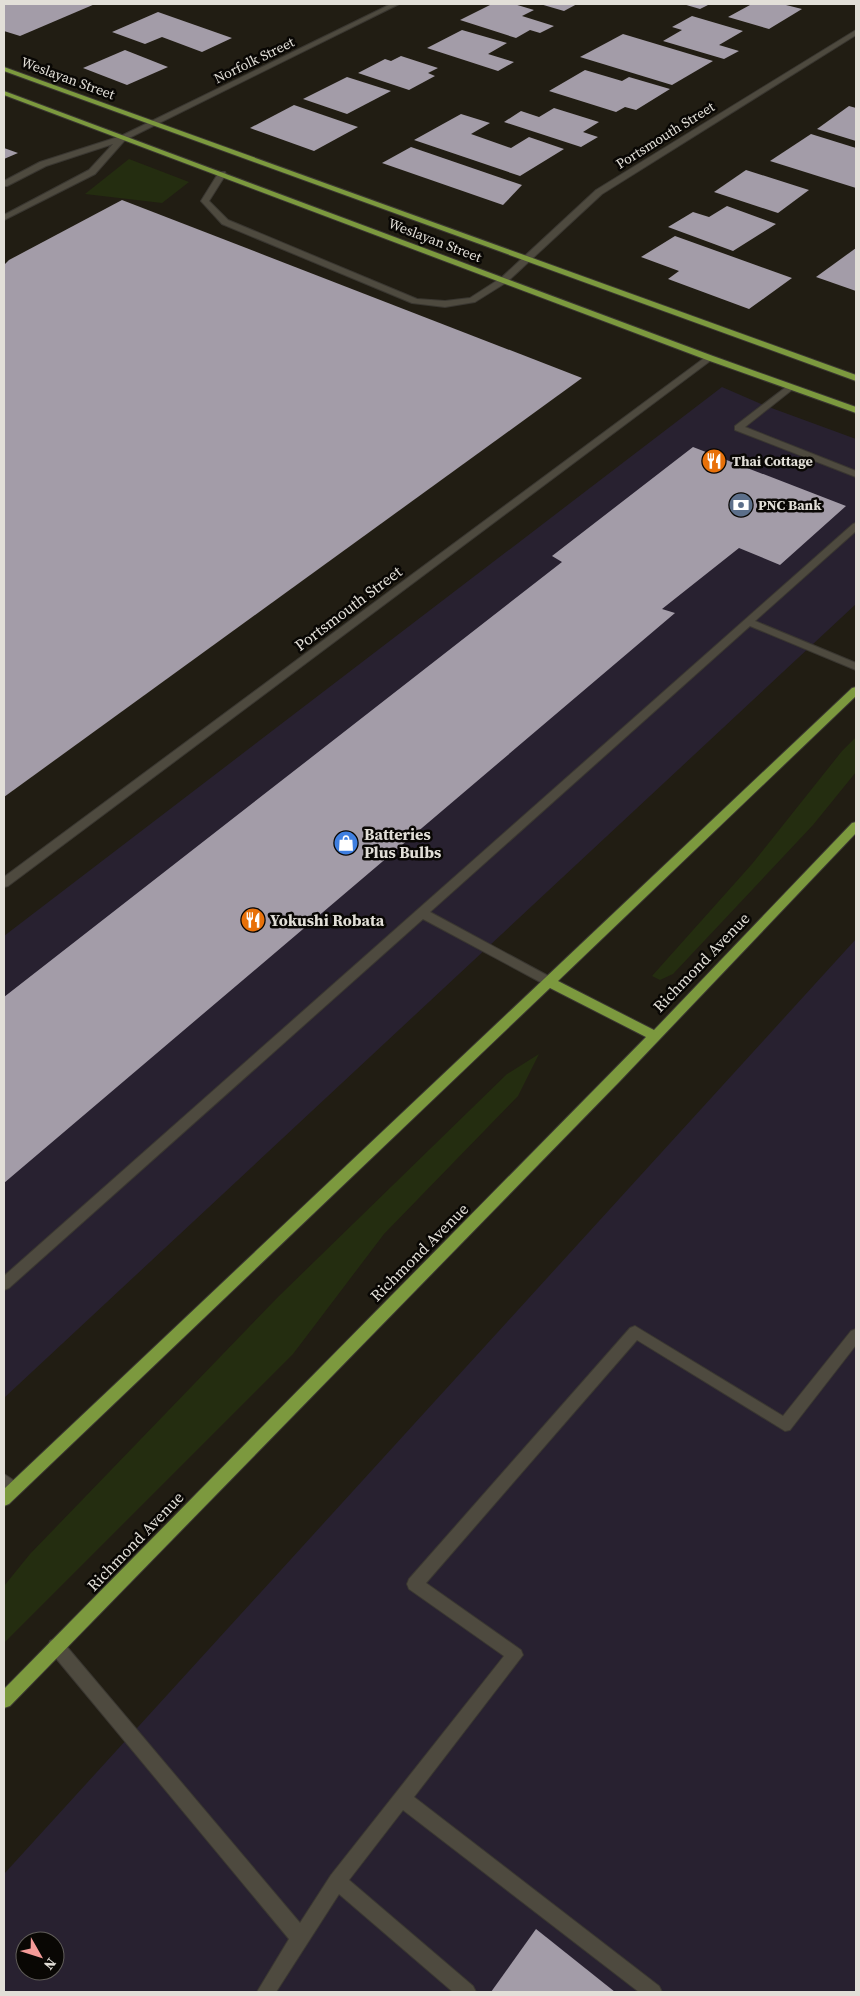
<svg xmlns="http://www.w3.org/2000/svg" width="860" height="1996" font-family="'Source Serif 4',serif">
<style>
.commercial{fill:#282130;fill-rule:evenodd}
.green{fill:#242d10}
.building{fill:#a39ca8}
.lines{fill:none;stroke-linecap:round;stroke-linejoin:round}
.minor-casing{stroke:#3a3731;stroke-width:2}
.major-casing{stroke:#3a3731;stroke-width:2}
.minor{fill:#4e4a3f;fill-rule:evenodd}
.major{fill:#7c993e;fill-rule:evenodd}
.labels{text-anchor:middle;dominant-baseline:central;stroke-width:5;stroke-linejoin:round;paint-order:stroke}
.far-street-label{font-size:14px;fill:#e2dfd8;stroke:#090704}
.far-poi-label{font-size:14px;font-weight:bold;fill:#e2dfd8;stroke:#090704;text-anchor:start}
.street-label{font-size:16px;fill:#e2dfd8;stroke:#090704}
.poi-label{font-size:16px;font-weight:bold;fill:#e2dfd8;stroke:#090704;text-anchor:start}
</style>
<rect width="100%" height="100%" fill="#211d13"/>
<!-- commercial -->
<g class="commercial">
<path d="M722,387L766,406L856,439V604L4,1398V936Z"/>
<path d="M856,939V1992H4V1874ZM25,1941H55V1971H25Z"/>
</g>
<!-- green -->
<g class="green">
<path d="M129,159L189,182L162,203L85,194Z"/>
<path d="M856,737V772L813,825L673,974L660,980L652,976L752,864L842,751Z"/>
<path d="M539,1054L518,1096L384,1234L293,1354L4,1643V1586L30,1554L278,1297L507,1074Z"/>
</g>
<!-- building -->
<g class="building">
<path d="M4,4H95L20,36L4,31Z"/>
<path d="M492,4H514L534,10L522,16L554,26L540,33L530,30L516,38L460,20Z"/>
<path d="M540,4H577L564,11Z"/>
<path d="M683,4H710L700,9Z"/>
<path d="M748,4H782L802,9L769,29L728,17L750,5Z"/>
<path d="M158,12L232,38L202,52L162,37L145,44L112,32Z"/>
<path d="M692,16L743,31L719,45L739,51L724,59L663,41L682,30L672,27Z"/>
<path d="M462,30L507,43L488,54L514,62L498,71L427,48Z"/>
<path d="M623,34L713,61L672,85L580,57Z"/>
<path d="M125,50L168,67L127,85L83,68Z"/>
<path d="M401,56L438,68L428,73L435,76L409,90L358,73L385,59L391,61Z"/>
<path d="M585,70L622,81L629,77L670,89L636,110L625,107L616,112L549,91Z"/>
<path d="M347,77L391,91L347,114L303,99Z"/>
<path d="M294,105L358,127L314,151L250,128Z"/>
<path d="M849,106L856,108V141L817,129Z"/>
<path d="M554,108L599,122L583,132L598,137L581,147L504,122L521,111L539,117Z"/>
<path d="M461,114L490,123L471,134L511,148L529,137L564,149L520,176L414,140Z"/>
<path d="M811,134L856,148V188L770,161Z"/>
<path d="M411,147L522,185L503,205L382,163Z"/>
<path d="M4,148L18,153L4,159Z"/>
<path d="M746,170L809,190L778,213L714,192Z"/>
<path d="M122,200L582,378L4,797V265L9,260Z"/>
<path d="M727,206L776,224L733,251L668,227L693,212L709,217Z"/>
<path d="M675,236L792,278L749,309L668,279L679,271L641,257Z"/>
<path d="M856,248V291L816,277Z"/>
<path d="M693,447L846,506L780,565L739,548L662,609L675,613L4,1183V997L562,562L552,556Z"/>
<path d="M536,1929L615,1992H491Z"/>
</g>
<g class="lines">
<defs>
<g id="minor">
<path d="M391,4H399L125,140L95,174L4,220V215L89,170L113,144L46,166L7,186H4V181L40,162L121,136Z"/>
<path d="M856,30V35L602,194L507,282L475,302L445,307L412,303L222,224L201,201L219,172H225L226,174L209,201L228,220L417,299L445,301L470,298L501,278L596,190Z"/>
<path d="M707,356L714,358L8,886L4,887V877Z"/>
<path d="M790,384L795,387L793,389L745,427L856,471V477L735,430V426Z"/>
<path d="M856,523V531L755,621L856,663V670L750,626L430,912L552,978L554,981L552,984H544L423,919L9,1288L4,1290V1276L853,524Z"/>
<path d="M635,1326L783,1416L851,1331L856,1329V1345L790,1430L785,1431L637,1340L426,1583L521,1650L523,1655L414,1797L659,1986L662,1992H639L403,1810L349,1880L473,1986L476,1992H453L339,1894L276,1992H257L289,1939L50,1651L48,1646L50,1641L56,1638L62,1641L300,1923L331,1875L504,1656L409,1589L407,1584L409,1579L630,1328Z"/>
<path d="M4,1474L19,1484L22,1489L19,1494L14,1496L4,1490Z"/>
</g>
<g id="major">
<path d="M4,67L856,375V381L4,71Z"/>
<path d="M4,91L713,356L856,407V413L707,360L4,95Z"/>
<path d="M856,687V696L558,981L654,1030L852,823L856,822V833L620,1081L10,1706L4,1708V1689L646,1037L550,988L9,1504L4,1506V1489L852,688Z"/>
</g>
</defs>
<!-- minor casing -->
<use href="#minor" class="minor-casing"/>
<!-- major casing -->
<use href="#major" class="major-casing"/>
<!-- minor -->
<use href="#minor" class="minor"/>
<!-- major -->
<use href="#major" class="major"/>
</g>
<!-- icons -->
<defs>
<symbol id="restaurant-disc" viewBox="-11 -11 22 22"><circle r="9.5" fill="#e8710a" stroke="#090704"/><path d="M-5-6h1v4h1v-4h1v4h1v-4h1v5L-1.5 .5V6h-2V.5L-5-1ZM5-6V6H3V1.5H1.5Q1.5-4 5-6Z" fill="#fff"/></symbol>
<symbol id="bank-disc" viewBox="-11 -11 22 22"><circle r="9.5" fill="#5c6f8a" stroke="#090704"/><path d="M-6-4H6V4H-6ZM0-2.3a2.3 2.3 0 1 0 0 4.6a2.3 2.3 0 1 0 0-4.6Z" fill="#fff"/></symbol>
<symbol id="shop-disc" viewBox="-11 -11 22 22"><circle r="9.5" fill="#3f7fe0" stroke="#090704"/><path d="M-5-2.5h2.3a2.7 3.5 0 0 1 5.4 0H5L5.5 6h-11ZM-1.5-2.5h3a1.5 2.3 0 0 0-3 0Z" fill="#fff"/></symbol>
</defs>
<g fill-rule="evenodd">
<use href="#restaurant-disc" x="700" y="447" width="28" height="28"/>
<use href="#bank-disc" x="727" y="491" width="28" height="28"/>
<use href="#shop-disc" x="332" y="829" width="28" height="28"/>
<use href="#restaurant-disc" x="239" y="906" width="28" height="28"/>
</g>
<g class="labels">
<!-- far-street labels -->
<g class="far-street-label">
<text transform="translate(254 60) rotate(-26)">Norfolk Street</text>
<text transform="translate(68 78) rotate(20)">Weslayan Street</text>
<text transform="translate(665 135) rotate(-32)">Portsmouth Street</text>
<text transform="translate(435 240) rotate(21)">Weslayan Street</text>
</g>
<!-- far-poi labels -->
<g class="far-poi-label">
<text x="732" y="461">Thai Cottage</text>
<text x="758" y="505">PNC Bank</text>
</g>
<!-- street labels -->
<g class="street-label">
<text transform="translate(348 608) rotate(-37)">Portsmouth Street</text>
<text transform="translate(701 962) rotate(-46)">Richmond Avenue</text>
<text transform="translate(419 1252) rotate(-45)">Richmond Avenue</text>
<text transform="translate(135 1541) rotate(-46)">Richmond Avenue</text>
</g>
<!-- poi labels -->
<g class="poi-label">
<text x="364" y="834">Batteries<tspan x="364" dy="18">Plus Bulbs</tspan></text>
<text x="270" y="920">Yokushi Robata</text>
</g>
</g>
<!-- border -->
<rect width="860" height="1996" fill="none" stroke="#e2dfd8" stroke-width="10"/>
<!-- north arrow -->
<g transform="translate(40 1956) rotate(129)"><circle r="24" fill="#090704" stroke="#605d59"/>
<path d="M0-4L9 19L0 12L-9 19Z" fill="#f59b99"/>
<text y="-8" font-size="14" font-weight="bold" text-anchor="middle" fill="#e2dfd8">N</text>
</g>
</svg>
